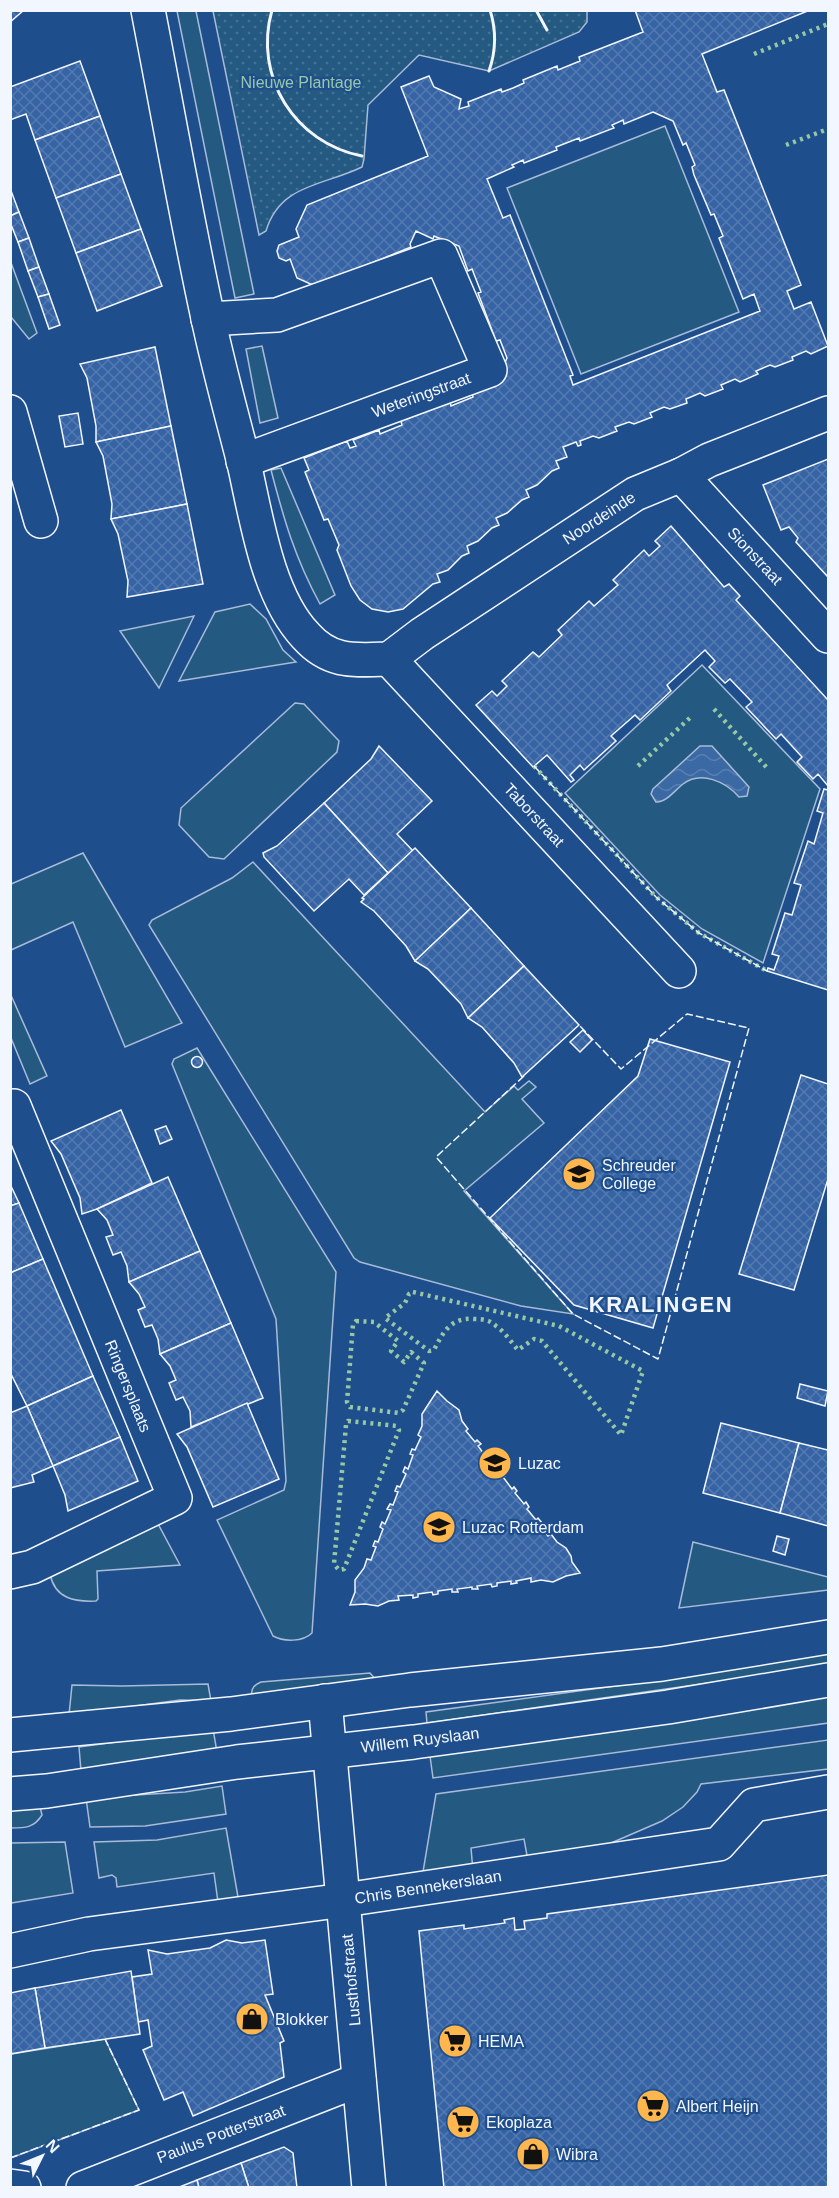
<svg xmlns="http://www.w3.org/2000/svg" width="839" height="2198" font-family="Arial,sans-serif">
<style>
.green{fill:#245a82;stroke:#a8bbd7;stroke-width:1.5}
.park{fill:url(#park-dots);stroke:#a8bbd7;stroke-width:1.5}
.water{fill:url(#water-waves);stroke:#a8bbd7;stroke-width:1.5}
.building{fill:url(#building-cross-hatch);stroke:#f2f6ff;stroke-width:1.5;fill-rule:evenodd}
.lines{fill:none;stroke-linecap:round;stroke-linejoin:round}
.street-casing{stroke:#f2f6ff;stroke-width:36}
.secondary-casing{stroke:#f2f6ff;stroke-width:36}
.street{stroke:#1f4e8c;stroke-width:33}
.secondary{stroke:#1f4e8c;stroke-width:33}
.hedge{stroke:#97c8a6;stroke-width:4.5;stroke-dasharray:3 4.5;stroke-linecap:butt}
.fence{stroke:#f2f6ff;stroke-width:1.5;stroke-dasharray:8 3;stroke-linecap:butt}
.wall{stroke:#f2f6ff;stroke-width:3}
.labels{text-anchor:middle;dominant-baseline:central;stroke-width:4.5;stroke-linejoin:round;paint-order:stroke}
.park-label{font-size:16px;fill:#97c8a6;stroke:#1f4e8c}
.street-label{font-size:16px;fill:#f2f6ff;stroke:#1f4e8c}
.poi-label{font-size:16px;fill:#f2f6ff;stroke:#1f4e8c;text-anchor:start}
.district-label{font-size:22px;font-weight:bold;letter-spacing:1.5px;fill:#f2f6ff;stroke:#1f4e8c}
</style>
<defs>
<pattern id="park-dots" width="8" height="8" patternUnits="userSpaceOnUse" patternTransform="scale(1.5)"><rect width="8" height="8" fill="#245a82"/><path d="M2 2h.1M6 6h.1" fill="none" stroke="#447295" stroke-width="1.8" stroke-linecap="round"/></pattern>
<pattern id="water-waves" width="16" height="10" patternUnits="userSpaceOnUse" patternTransform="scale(1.5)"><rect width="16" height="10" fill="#3b69a3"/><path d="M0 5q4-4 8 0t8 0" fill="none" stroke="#587fb1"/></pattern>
<pattern id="building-cross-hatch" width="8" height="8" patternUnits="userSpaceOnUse" patternTransform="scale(1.5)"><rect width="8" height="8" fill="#3563a3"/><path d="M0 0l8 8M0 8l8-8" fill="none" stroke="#537ab1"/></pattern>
</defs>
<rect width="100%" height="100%" fill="#1f4e8c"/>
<!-- green -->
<g class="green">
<path d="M177,11H196L254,294L235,298Z"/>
<path d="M665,126L739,312L581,374L507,188Z"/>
<path d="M10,260L37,333L29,339L11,317Z"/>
<path d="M262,346L278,418L260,423L246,349Z"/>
<path d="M281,468L335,595L320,604C295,558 284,520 271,470Z"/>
<path d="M250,604L266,619L283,650L296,662L179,681L215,612Z"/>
<path d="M194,616L159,688L120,631Z"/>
<path d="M702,665L820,789L763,963L702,929L660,895L565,793Z"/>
<path d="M295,703L304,704L339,741L337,752L224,859L209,857L179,825L181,808Z"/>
<path d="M83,853L182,1023L125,1047L73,922L11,950V884Z"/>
<path d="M253,862L485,1112L514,1086L518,1090L529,1081L536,1087L522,1099L544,1123L464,1191L573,1314L521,1306L360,1262L354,1258L149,925L152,920L232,878Z"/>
<path d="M10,993L47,1076L30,1084L11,1038Z"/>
<path d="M197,1048L336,1272L312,1633C303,1642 284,1642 273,1636L217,1520L284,1490L286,1481L276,1319L172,1064L174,1059Z"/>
<path d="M157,1522L180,1565L97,1571L98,1599L96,1601C75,1602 55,1599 50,1574Z"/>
<path d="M693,1542L828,1577V1590L679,1608Z"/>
<path d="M828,1649V1666L427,1723L426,1712L658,1680Z"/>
<path d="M370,1673L377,1681L252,1701C251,1691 251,1686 261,1682Z"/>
<path d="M208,1684L211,1701L180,1700L69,1715L72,1685L122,1686Z"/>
<path d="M828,1693V1723L433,1778L429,1749Z"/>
<path d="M213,1729L217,1752L81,1771L79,1747Z"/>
<path d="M828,1740V1769L701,1784L697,1792L683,1807L662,1821L595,1850L528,1861L524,1839L471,1848L473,1871L423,1872L436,1794Z"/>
<path d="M222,1786L226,1814L145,1826L90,1827L86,1798L185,1792Z"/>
<path d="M39,1803L42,1815C34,1828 25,1828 11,1828L10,1806Z"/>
<path d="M226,1828L238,1897L218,1902L214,1873L117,1887L116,1878L112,1875L99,1878L94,1842L157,1840Z"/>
<path d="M65,1842L73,1893L11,1903V1843Z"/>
<path d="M105,2039L139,2110L11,2158V2054Z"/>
</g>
<!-- park -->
<path class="park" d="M587,11V22L579,32L489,71L419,55L368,105L364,159L362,167C323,186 280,184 266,231L259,235L213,11Z"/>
<!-- water -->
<path class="water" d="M700,746H712L749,787L747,796L739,797C726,782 701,770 683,784C675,790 666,803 656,802L651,794L653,789Z"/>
<!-- building -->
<g class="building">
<path d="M10,10H24L10,22Z"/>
<path d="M635,10H810L702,54L717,92L724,90L801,285L787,291L794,309L811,302L828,346L811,354L806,351L792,357L793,360L775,367L770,365L756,371L758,374L740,382L735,379L721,385L723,389L705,396L700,393L686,399L687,403L670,409L664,407L650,413L652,417L634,424L629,422L615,427L617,431L599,438L593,436L580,441L581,445L578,446L576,442L563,447L567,457L556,461L559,468L552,471L537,485L526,490L529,497L522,500L507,513L496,518L499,525L492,528L478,541L467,546L469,553L462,556L448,570L437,574L440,582L433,584L403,609L388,612L372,609L360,600L351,586L337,550L339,545L328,519L324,520L305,472L309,470L304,458L347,441L350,448L356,446L353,440L379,430L380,434L402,425L401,421L450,402L451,406L473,397L472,393L496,383L507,358L500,340L496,341L478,293L481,292L472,269L468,271L459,246L434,236L433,239L416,231L410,244L411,247L315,286L297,278L290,259L286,261L279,258L277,251L279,245L299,237L296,229L307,205L428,156L401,87L429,76L434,87L461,99L459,109L469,106L468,102L501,89L502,92L513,88L524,83L523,80L557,66L558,70L580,61L579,57L643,32ZM653,112L673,121L683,145L686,143L695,165L692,167L694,175L711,215L714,214L723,236L719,238L743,299L754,294L760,311L573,385L570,376L573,375L510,215L503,218L487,179L514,167L512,165L523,160L524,163L557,150L556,147L579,138L580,141L614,128L612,125L623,120L624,124Z"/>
<path d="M80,61L100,116L35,140L26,114L10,120V87Z"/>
<path d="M100,116L121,174L56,198L35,140Z"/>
<path d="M121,174L141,229L76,253L56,198Z"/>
<path d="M10,188L19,212L10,216Z"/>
<path d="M19,212L29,238L18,242L10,222V216Z"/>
<path d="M141,229L162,286L97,311L76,253Z"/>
<path d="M29,238L39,267L28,271L18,242Z"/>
<path d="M39,267L49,294L38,297L28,271Z"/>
<path d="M49,294L60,325L49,329L38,297Z"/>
<path d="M155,347L171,426L96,442V426L87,378L80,364Z"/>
<path d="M78,413L83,444L65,447L59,416Z"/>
<path d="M171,426L187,504L111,519L112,504L103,456L96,442Z"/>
<path d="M828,459V577L796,542L798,538L789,527L781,530L763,485Z"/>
<path d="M187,504L203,584L127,597L128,581L118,534L111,519Z"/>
<path d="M671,526L724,587L729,584L740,596L736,600L828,700V786L818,774L813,779L797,762L802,757L781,734L776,739L746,707L752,702L730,679L725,683L709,667L715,661L705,650L667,685L671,691L640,720L635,715L611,736L616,741L584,770L580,765L570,775L574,780L571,782L547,755L533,767L476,705L492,691L497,696L507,686L502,681L533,652L539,657L562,635L558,630L589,601L594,606L618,585L613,580L644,550L649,556L660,546L655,541Z"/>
<path d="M379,746L432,801L397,834L413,851L388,873L324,803L371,759Z"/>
<path d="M828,788V990L767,971L768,968L774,970L779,956L772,954L785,913L792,915L801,885L794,883L808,841L814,844L823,813L817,811L824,789L828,790Z"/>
<path d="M324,803L388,873L364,895L349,879L314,911L264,857L263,853L277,846Z"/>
<path d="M415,848L471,908L415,961L406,946L374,911L361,902L364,899L362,898Z"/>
<path d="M471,908L524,966L468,1018L461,1004L428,969L415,961Z"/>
<path d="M524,966L579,1025L522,1077L514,1063L482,1027L468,1018Z"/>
<path d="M583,1030L592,1040L580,1052L570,1042Z"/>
<path d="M650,1039L730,1062L653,1328L574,1305L490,1218L638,1076Z"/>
<circle cx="197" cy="1062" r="5.5"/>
<path d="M801,1075L828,1084V1179L794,1290L739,1274Z"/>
<path d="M121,1110L152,1183L97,1209L82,1214L80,1198L61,1154L51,1141Z"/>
<path d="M166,1126L172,1139L160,1144L155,1130Z"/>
<path d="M168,1177L200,1251L129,1282L127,1266L121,1252L113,1255L106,1237L113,1235L107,1220L97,1209Z"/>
<path d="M10,1184L19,1203L10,1206Z"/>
<path d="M19,1203L43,1259L10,1273V1206Z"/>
<path d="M200,1251L231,1323L160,1354L158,1339L152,1325L145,1327L138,1310L145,1307L139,1294L129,1282Z"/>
<path d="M43,1259L93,1376L27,1406L10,1372V1273Z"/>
<path d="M231,1323L263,1398L191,1427L190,1411L183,1397L176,1400L169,1383L176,1380L170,1366L160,1354Z"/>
<path d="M93,1376L120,1437L53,1466L27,1406Z"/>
<path d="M800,1384L828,1391L825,1406L797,1398Z"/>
<path d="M437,1391L447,1401L459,1410L462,1421L468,1429L466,1431L475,1442L477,1440L481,1444L478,1446L487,1458L489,1456L493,1460L491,1462L499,1473L501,1471L505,1476L503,1477L512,1489L514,1487L517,1491L515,1493L524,1504L526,1502L529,1507L527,1509L536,1520L538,1518L542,1523L539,1524L548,1536L551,1534L557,1542L566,1548L571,1556L572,1562L580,1573L566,1576L553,1582L541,1580L531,1582V1578L516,1581L517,1583L511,1584V1581L497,1583V1586L492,1587L491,1584L477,1586L478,1589H472V1587L457,1589L458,1592H452V1589L438,1591V1594L433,1595L432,1592L418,1594V1597L413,1598V1595L398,1596L399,1600L389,1601L378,1606L365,1604L350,1605L355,1592V1580L364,1568L367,1559L371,1560L376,1547L373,1546L375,1541L378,1542L383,1529L380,1527L382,1522L385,1524L391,1510L387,1509L390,1504L393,1505L398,1492L395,1491L397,1486L400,1487L406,1474L403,1472L405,1467L408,1469L413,1455L410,1454L412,1449L415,1450L421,1437L418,1435L422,1426V1414Z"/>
<path d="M247,1403L279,1479L213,1507L187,1447L177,1434Z"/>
<path d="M27,1406L53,1466L32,1475L34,1482L10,1488V1413Z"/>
<path d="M721,1423L799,1443L780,1513L703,1493Z"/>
<path d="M120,1437L138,1481L68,1511L65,1495L53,1466Z"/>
<path d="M799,1443L828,1450V1526L780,1513Z"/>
<path d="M777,1536L789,1539L785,1555L773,1551Z"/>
<path d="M828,1875V2188H444L419,1931L464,1925V1929L505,1923L504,1920L514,1918L515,1930L525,1929L524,1921L547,1918V1914Z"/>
<path d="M226,1940L242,1943L265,1940L273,1994L265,1995L284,2041L280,2043L284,2077L193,2116L183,2092L164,2100L143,2050L152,2046L148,2020L138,2022L132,1977L152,1974L148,1950L167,1954L210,1948Z"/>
<path d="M131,1971L140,2034L45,2048L35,1988Z"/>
<path d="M35,1988L45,2048L10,2054V1993Z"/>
<path d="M284,2147L293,2153L297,2188H249L241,2163Z"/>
<path d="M241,2163L249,2188H199L197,2180Z"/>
<path d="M197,2180L199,2188H177Z"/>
</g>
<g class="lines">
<defs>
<g id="street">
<path d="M148,10C168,113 186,216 208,318C218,365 231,412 243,459C256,514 266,594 306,636C331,664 356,660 389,659"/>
<path d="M208,319L277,315L441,256L490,370L243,461"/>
<path d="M10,412L41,521"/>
<path d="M681,475L828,636"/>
<path d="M389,659L422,634L635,494L681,475L709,460L828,413"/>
<path d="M389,659L679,971"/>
<path d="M10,1572L32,1567L175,1498L14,1106"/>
<path d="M325,1701L369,2188"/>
<path d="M10,1951L89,1934L344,1900L719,1844L754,1805L828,1792"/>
<path d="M10,2186L24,2188"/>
<path d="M83,2188L359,2080"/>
</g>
<g id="secondary">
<path d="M10,1735L231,1714L410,1690L662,1664L828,1637"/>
<path d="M10,1794L47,1791L237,1762L414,1742L668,1707L828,1680"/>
</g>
</defs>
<!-- street casing -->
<use href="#street" class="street-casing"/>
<!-- secondary casing -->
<use href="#secondary" class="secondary-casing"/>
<!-- street -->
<use href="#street" class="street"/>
<!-- secondary -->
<use href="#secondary" class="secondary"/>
<!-- hedge -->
<g class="hedge">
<path d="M754,54L828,24"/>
<path d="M786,145L828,129"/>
<path d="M714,709L768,769"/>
<path d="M534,766L656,897L699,933L767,971"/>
<path d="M638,766L693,715"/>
<path d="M413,1292L559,1326L643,1371L621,1435L542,1341L534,1339L518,1350C511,1342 505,1332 496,1326C490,1320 483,1319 474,1319C451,1317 443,1332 434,1350L429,1351L385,1318L405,1303L409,1294Z"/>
<path d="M356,1321L374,1322L398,1341L391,1351L404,1362L411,1352L424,1363L403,1410L399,1413L350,1407L347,1402L353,1324Z"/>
<path d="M348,1421L397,1426L399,1430L344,1569L339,1570L334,1564L346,1425Z"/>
</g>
<!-- fence -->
<g class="fence">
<path d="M534,766L656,897L699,933L767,971"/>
<path d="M524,1076L436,1157L573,1314L658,1359L749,1028L687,1014L621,1069L579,1025"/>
<path d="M10,2158L139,2110L105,2039"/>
</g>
<!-- wall -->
<g class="wall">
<path d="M272,10C253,77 295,143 362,156"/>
<path d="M536,10L547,30"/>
<path d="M489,71C496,51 497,32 490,10"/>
</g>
</g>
<!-- icons -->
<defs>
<symbol id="school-disc" viewBox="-11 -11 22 22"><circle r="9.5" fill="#ffb74d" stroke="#1f4e8c"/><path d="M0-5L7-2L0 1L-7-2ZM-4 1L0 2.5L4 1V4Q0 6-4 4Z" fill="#111"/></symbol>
<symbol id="shop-disc" viewBox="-11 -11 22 22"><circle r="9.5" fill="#ffb74d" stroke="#1f4e8c"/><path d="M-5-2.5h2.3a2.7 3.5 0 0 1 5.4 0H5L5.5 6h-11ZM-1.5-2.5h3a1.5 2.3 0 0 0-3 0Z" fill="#111"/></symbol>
<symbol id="supermarket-disc" viewBox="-11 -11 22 22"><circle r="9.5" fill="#ffb74d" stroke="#1f4e8c"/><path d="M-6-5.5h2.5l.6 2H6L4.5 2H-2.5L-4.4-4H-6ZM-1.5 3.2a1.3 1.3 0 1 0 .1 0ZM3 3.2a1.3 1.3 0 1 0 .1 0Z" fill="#111"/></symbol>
</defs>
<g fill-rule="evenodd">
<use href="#school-disc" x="560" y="1155" width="38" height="38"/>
<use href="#school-disc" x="476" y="1444" width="38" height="38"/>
<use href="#school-disc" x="420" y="1508" width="38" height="38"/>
<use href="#shop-disc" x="233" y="2000" width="38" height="38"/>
<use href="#supermarket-disc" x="436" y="2022" width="38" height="38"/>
<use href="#supermarket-disc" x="634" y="2087" width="38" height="38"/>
<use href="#supermarket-disc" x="444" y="2103" width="38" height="38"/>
<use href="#shop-disc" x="514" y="2135" width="38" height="38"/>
</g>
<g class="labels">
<!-- park labels -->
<g class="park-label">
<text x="301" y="82">Nieuwe Plantage</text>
</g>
<!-- street labels -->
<g class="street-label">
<text transform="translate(421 395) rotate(-20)">Weteringstraat</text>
<text transform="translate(599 518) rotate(-33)">Noordeinde</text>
<text transform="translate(755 556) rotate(47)">Sionstraat</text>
<text transform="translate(534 815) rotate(47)">Taborstraat</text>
<text transform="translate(128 1386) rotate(68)">Ringersplaats</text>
<text transform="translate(420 1740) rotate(-7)">Willem Ruyslaan</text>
<text transform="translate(428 1887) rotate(-9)">Chris Bennekerslaan</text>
<text transform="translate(351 1980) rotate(-95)">Lusthofstraat</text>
<text transform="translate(221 2134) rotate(-21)">Paulus Potterstraat</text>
</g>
<!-- poi labels -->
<g class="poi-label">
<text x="602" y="1165">Schreuder<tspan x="602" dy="18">College</tspan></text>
<text x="518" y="1463">Luzac</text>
<text x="462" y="1527">Luzac Rotterdam</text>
<text x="275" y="2019">Blokker</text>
<text x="478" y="2041">HEMA</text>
<text x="676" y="2106">Albert Heijn</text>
<text x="486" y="2122">Ekoplaza</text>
<text x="556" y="2154">Wibra</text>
</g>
<!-- district labels -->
<g class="district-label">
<text x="661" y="1304">KRALINGEN</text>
</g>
</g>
<!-- border -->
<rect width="839" height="2198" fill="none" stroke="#f2f6ff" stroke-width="24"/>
<!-- north arrow -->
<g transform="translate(42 2156) rotate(47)" stroke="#1f4e8c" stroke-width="4.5" paint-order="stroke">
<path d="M0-4.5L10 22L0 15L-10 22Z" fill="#f2f6ff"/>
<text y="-9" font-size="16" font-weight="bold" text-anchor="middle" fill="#f2f6ff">N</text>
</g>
</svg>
